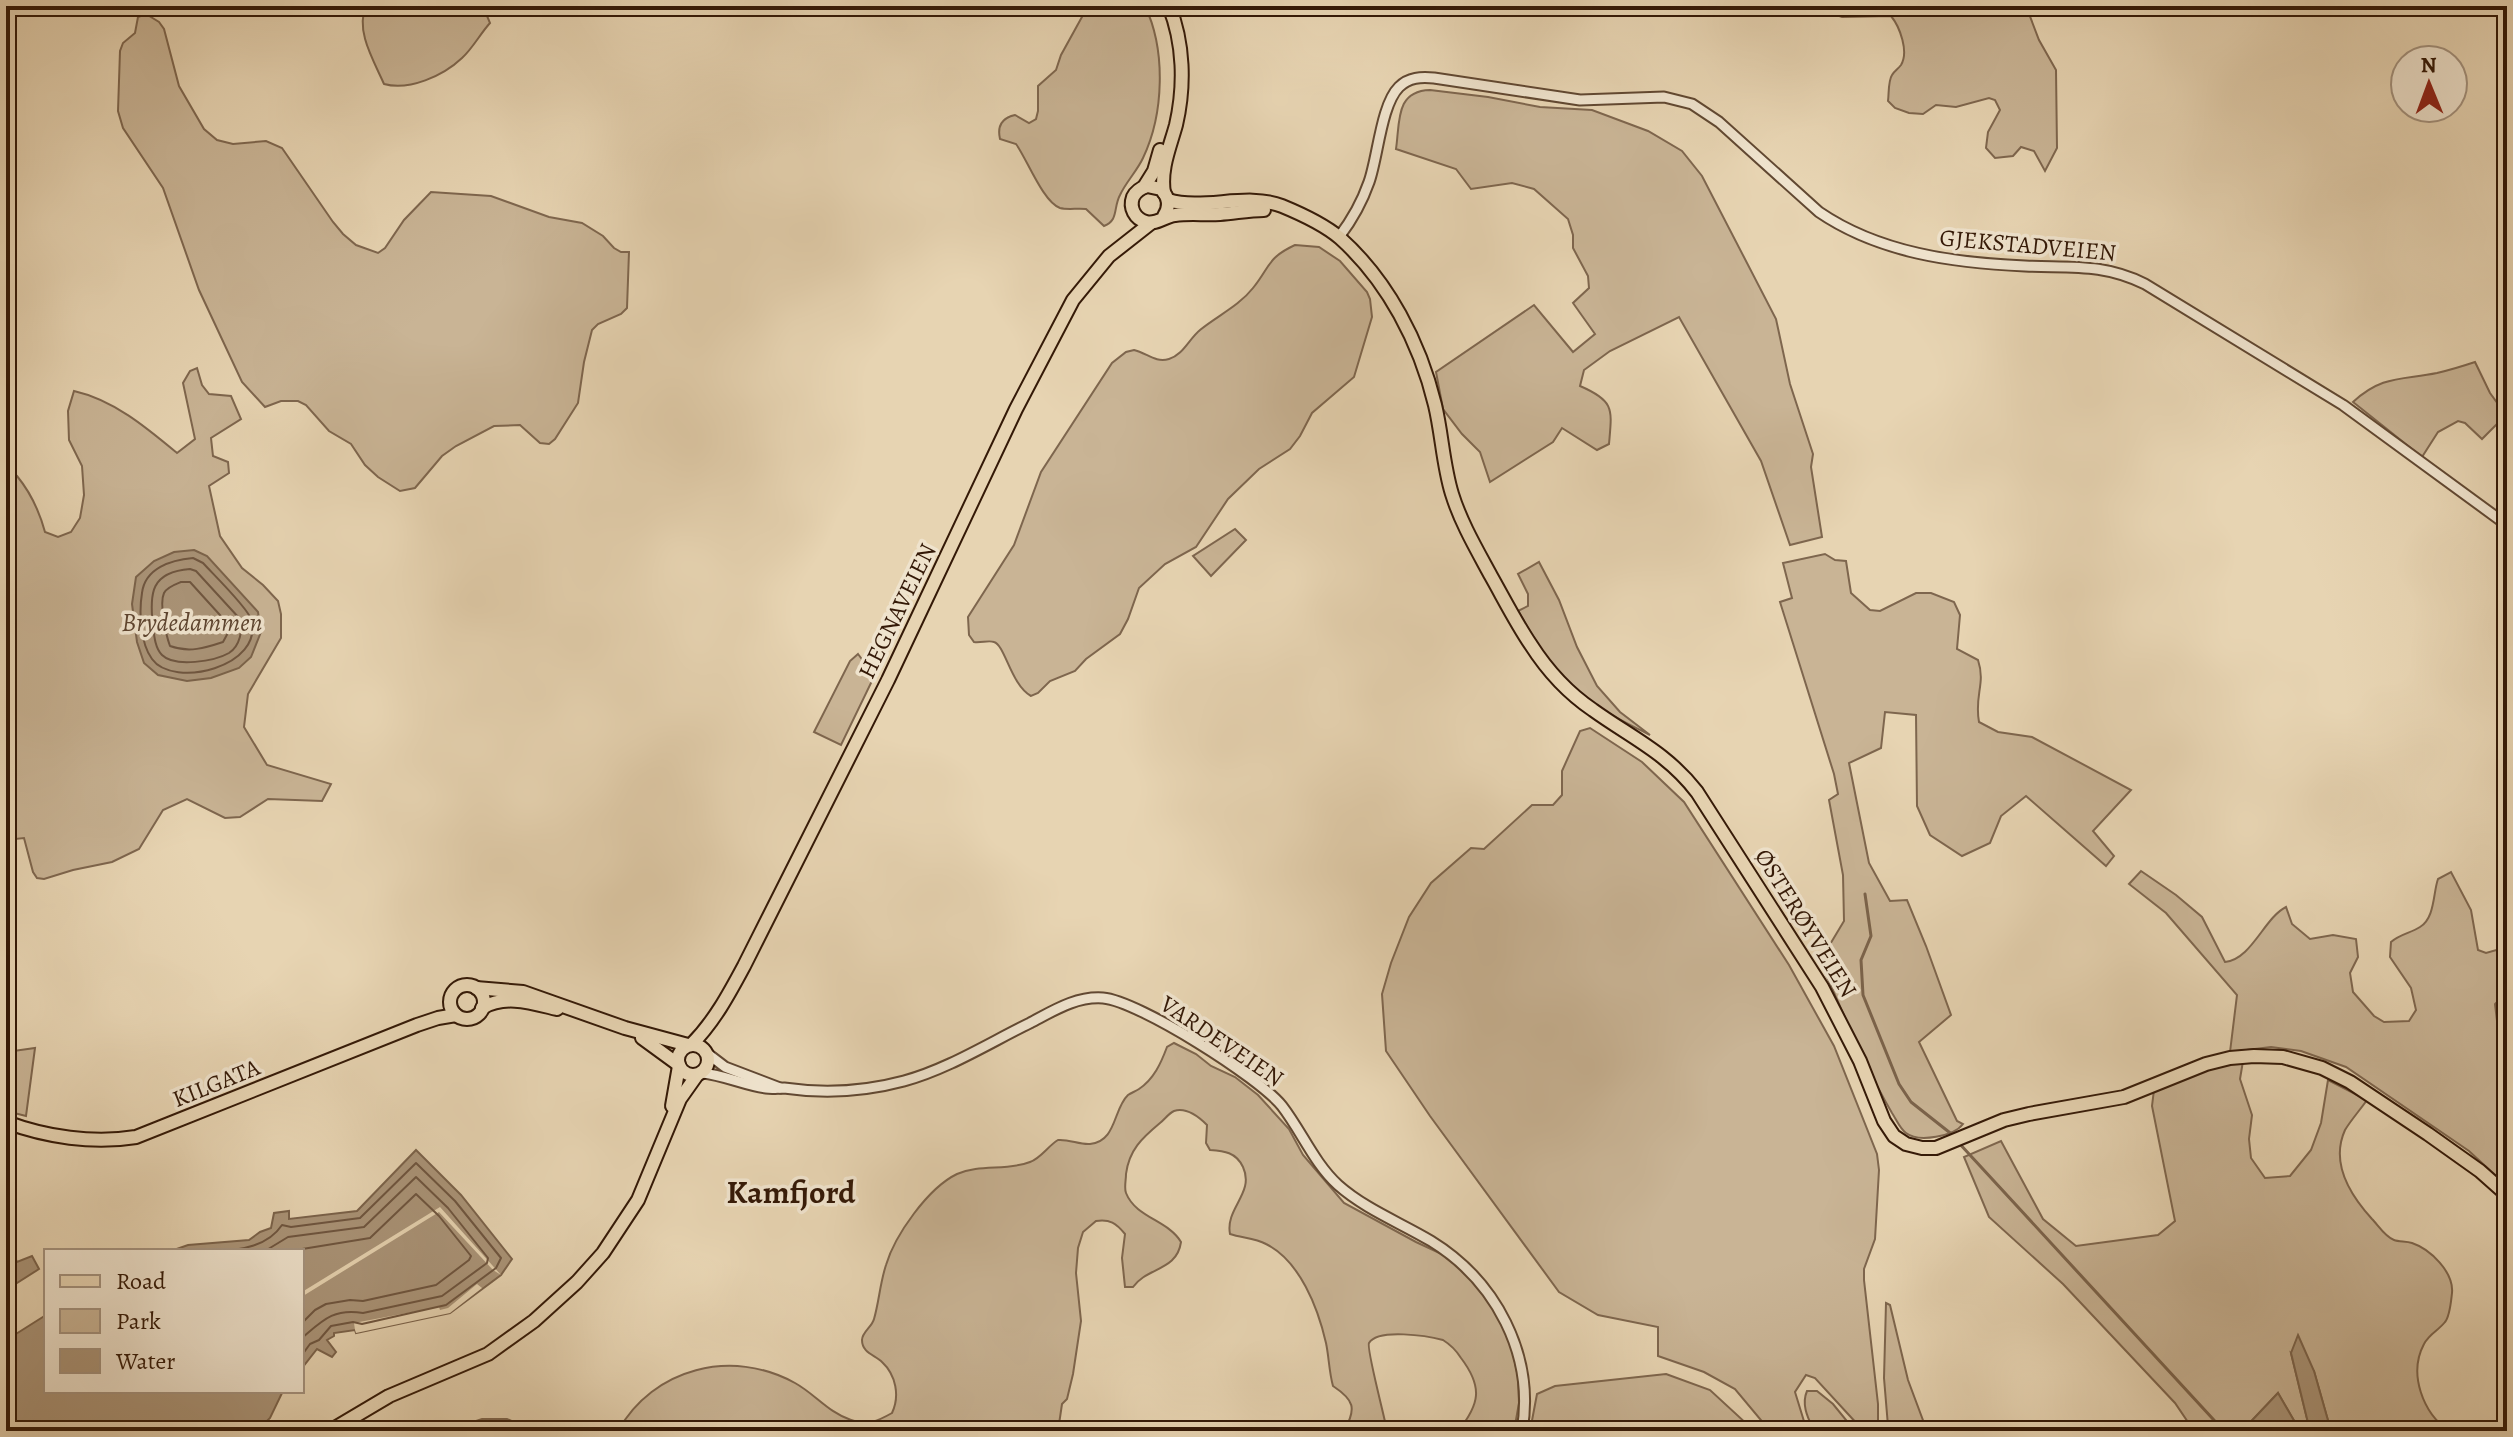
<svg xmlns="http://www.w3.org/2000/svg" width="2513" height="1437" font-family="Alegreya,serif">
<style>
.green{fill:#c9b495;stroke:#7e664e;stroke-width:2}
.water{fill:#aa9478;stroke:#7b634b;stroke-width:2}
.pier{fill:#e7d4b2}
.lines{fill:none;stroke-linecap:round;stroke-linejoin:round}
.shore{stroke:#6f5640;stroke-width:2}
.stream{stroke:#7b634b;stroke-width:3}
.minor-casing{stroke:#614832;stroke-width:13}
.major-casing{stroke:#341907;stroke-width:16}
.minor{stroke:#efe3cd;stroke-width:9}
.major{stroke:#e7d4b2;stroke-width:12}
.labels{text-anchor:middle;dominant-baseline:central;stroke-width:7;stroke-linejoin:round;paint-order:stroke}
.street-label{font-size:24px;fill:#341907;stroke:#efe3cd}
.water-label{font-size:26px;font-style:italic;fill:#5d442f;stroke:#efe3cd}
.district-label{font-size:32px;font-weight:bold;fill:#341907;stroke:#efe3cd}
</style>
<rect width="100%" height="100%" fill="#e7d4b2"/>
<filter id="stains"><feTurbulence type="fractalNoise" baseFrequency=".0025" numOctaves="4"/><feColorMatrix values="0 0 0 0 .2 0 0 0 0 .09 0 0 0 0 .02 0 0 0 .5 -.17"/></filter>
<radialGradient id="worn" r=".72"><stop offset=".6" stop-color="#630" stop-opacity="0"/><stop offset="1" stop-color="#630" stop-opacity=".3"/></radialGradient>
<!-- green -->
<g class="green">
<path d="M366,6H483L490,23C480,34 473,48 462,58C443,76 409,91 384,84C374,61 355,31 366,6Z"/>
<path d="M1088,6H1145C1166,50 1164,114 1143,158C1137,171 1126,182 1120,195C1113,208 1119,220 1104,226L1086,209C1078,208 1067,210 1060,208C1043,202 1027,159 1016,144L1000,139C997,126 1002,118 1015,115L1029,123L1036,119L1038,111V86L1056,70L1061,55Z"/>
<path d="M1811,6H2026L2039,40L2056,70L2057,148L2045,171L2034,151L2021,147L2013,156L1995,158L1986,148L1988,132L2000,110L1995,100L1989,98L1956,107L1936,105L1923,114L1909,113L1895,108L1888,101C1889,94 1888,81 1892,75C1894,71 1898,69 1901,65C1909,52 1900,27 1891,16L1842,17Z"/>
<path d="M146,14L159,22L164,29L179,86L204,129L217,140L233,144L266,141L282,148L333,222L343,234L356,245L378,253L385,248L404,220L431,192L491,196L549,217L582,223L603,236L614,248L621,252H629L627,308L621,314L598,324L592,330L584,362L578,403L555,439L549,444L540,443L520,425L494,426L456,446L442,456L415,488L400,491L378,477L365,465L351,444L329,431L306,405L298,401H281L265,407L242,382L199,290L163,188L123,128L118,111L120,51L123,43L135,33L138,17Z"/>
<path d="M1430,90L1488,97L1540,107L1592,110L1648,131L1682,151L1702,176L1776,319L1790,384L1813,454L1811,467L1822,537L1790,545L1761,461L1679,317L1610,351L1584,370L1580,386C1615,401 1612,409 1609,444L1597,450L1562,428L1553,442L1490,482L1480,452L1462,434L1443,409L1436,372L1534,305L1573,352L1595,334L1573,303L1589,288L1588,276L1573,248V235L1568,219L1534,189L1512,183L1471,189L1456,169L1396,149C1400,122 1395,91 1430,90Z"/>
<path d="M1295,245L1319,247L1340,261L1367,292L1370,299L1372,317L1354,377L1312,413L1300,436L1290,449L1259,469L1228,499L1196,547L1165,564L1139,588L1128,619L1120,634L1086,659L1075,671L1050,681L1038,693L1031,696C1011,685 1005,645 994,642C989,640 981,643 974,642L969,635L968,617L1014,545L1041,472L1112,363L1126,352L1134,350C1147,353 1155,363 1169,359C1183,355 1189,339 1200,330C1217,316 1239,306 1253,288C1270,267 1267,258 1295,245Z"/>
<path d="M2475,362L2490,393L2506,415L2482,439L2465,423L2458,421L2438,432L2422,457L2353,402C2382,375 2402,380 2437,373C2450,370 2463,366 2475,362Z"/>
<path d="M197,368L202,385L209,394L231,396L241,419L211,438L213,456L228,462L229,473L209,486L220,536L242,568L263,585L278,601L281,614V638L248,694L244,727L267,765L331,784L322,801L268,799L240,817L225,818L187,799L163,810L139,849L112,862L73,870L44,879L37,878L33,872L24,838L6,840V487L10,480L17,476C31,493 39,510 45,532L58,537L71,532L80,518L84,495L82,466L69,440L68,411L74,391C114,400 147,428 177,453L195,439L183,383L190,371Z"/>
<path d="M1235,529L1246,540L1211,576L1193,556Z"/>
<path d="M1825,554L1835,560L1846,561L1851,593L1870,610L1880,611L1916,593H1931L1954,602L1960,615L1957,649L1978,660C1986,684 1974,695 1979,722L1998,732L2032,737L2131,790L2093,831L2114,856L2106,866L2026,796L2001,816L1990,843L1962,856L1930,835L1917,806L1916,715L1885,712L1881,748L1849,763L1869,863L1890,901L1907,900L1926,946L1951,1015L1919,1042L1957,1121L1963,1124C1954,1136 1919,1143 1906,1133C1900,1129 1896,1119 1892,1113C1864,1065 1843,1012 1820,961L1844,921L1843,875L1829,800L1838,794L1834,774L1780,602L1792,598L1783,563Z"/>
<path d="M1539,562L1559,600L1577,647L1597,686L1620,712L1650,735C1620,720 1588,704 1565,679C1545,659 1532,634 1518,611L1528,606V594L1518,574Z"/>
<path d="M858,654L873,674L871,683L841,745L814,732L850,661Z"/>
<path d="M1590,728L1642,762L1684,802L1789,965L1834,1046L1877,1154L1879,1170L1875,1239L1864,1269V1280L1878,1404V1422L1873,1431L1860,1427L1815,1378L1806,1375L1795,1392L1807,1431H1770L1735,1389L1704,1372L1658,1356V1327L1598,1315L1559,1292L1430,1116L1386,1051L1382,994L1391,963L1409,917L1431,883L1471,848L1484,849L1532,805H1553L1562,795V771L1580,731Z"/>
<path d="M2141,871L2176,895L2202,917L2225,962C2252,959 2264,918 2286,907L2292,924L2310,939L2333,935L2356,939L2358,957L2350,973L2353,992L2374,1016L2384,1022L2409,1021L2416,1010L2411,988L2390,957L2391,942C2400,934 2411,933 2420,927C2435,918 2433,893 2438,879L2451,872L2471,910L2478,950L2486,953L2507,947V992L2495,1004L2498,1029L2507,1039V1186L2469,1151L2346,1067L2301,1051L2271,1047L2230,1052L2237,995L2166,913L2129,884Z"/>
<path d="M1174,1043L1196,1054L1211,1066L1235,1077L1258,1095L1289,1129L1303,1155L1344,1203L1416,1242L1446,1256L1468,1275L1508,1329L1518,1377L1519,1403L1514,1431H1458C1480,1404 1483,1387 1461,1358C1456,1350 1451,1345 1443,1340C1428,1336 1378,1328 1369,1343C1366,1348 1385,1418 1387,1431H1344C1357,1408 1354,1400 1333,1386C1329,1372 1329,1357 1326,1343C1318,1308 1300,1261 1266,1244C1255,1238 1242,1238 1230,1234C1225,1208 1255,1193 1243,1167C1236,1152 1224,1151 1210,1150L1206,1143L1207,1125C1199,1117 1186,1107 1174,1111C1169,1113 1164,1120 1160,1123C1142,1138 1129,1150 1126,1174C1126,1180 1124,1188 1126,1193C1136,1218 1168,1220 1181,1242C1177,1271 1147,1267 1133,1287H1125L1122,1258L1125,1234C1116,1223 1110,1219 1096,1221L1083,1232L1078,1248L1076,1273L1081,1321L1073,1374L1067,1399L1062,1404L1058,1431H618C653,1368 732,1348 795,1383C815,1394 829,1413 851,1420C867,1426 878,1421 892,1413C900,1396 896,1375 882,1362C875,1355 862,1353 862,1340C862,1332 872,1327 874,1319C879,1302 880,1283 886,1265C895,1235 928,1188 957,1174C980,1164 1007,1171 1030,1162C1041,1158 1048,1146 1058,1140C1069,1139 1080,1145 1090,1144C1117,1141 1113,1109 1128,1095C1131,1093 1136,1091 1139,1089C1154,1079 1161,1063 1167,1047Z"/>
<path d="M35,1048L26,1116L6,1111V1052Z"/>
<path d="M2243,1061L2240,1079L2252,1115L2249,1139L2251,1158L2265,1178L2290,1176L2311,1150L2321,1123L2328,1080L2367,1100C2360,1110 2351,1120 2345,1130C2330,1163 2350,1195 2372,1219C2378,1225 2385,1237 2394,1240C2399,1242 2406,1241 2412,1243C2430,1249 2454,1272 2452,1293C2451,1301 2450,1316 2445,1322C2439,1330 2429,1334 2424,1344C2408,1374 2423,1413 2449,1431H2331L2314,1371L2291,1353L2310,1431H2300L2278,1393L2242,1431H2194L2175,1403L2063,1284L1989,1217L1964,1157L2001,1141L2043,1219L2076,1246L2158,1235L2175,1221L2152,1106L2154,1090L2220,1062Z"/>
<path d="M1886,1303L1890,1305L1908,1380L1927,1431H1886L1888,1426L1884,1378Z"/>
<path d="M1666,1374L1710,1390L1748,1425L1751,1431H1530L1537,1394L1555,1386Z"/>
<path d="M1807,1391H1817L1833,1404L1855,1431H1814C1808,1418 1801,1405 1807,1391Z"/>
<path d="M482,1419H507L534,1431H446Z"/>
</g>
<!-- water -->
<g class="water">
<path d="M194,550L207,556L258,612L261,632L251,657L239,668L211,678L187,681L158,675L144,663L137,642L132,604L136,577L154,561L174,552Z"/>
<path d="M416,1150L461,1195L512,1259L501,1275L450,1313L356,1333L355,1330L334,1333V1336L327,1340L336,1352L332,1357L317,1349L302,1368V1251H171L188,1245L249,1240L260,1232L271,1228L274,1213L289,1211V1219L357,1211Z"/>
<path d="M32,1256L39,1269L6,1290V1261L15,1257L17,1262Z"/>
<path d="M46,1315V1391H283L270,1418L257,1431H6V1336L8,1339Z"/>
<path d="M2298,1335L2314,1371L2331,1431H2310L2291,1353Z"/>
<path d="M2278,1393L2300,1431H2242Z"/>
</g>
<!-- pier -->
<g class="pier">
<path d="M440,1207L501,1275L493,1270L439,1212L303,1296L302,1292Z"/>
<path d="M477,1284L482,1288L450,1313L356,1333L355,1330L354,1323L439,1307L440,1310L448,1308Z"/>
</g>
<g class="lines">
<!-- shore -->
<g class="shore">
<path d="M193,558L203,563C213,574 247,607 251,619C265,667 173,689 152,659C140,643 139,611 142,593C145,568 171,560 193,558Z"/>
<path d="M190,569L196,571L240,619C243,630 240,646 229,653C215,661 175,668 162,655C155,648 154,635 153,626C149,593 151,572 190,569Z"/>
<path d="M181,582H190L229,625L230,629L223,642C205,648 189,653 170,646C166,635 159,604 164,593C167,587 176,584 181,582Z"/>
<path d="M217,1251C242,1250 268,1246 282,1225L291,1227L360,1218L416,1163L455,1201L501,1258L496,1268L446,1305L362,1324L353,1322L331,1326L319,1340L310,1344L302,1355"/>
<path d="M265,1251L288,1237L364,1227L416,1177L448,1208L488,1258L487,1263L442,1296L363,1313C333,1308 322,1321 302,1338"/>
<path d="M290,1251L370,1238L416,1194L439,1216L471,1256L469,1260L436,1285L363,1301L350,1300L326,1304L315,1310L302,1323"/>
</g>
<!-- stream -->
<g class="stream">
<path d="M1865,894L1871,936L1861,960L1863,995L1899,1084L1911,1102L1954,1136"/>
<path d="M1958,1142L2224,1431"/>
</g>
<defs>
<g id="minor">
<path d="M1339,237C1352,220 1362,202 1369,182C1378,157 1381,105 1399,87C1409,77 1421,77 1434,78L1580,100L1664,97L1692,104L1719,122L1819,212C1879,253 1954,263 2025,266C2070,268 2103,263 2145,284L2343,405L2507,525"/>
<path d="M708,1054L725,1067L780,1088"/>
<path d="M702,1073C724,1075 744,1085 766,1088C772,1089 778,1088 784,1088C825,1094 863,1092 904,1081C948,1069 989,1043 1030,1023C1053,1011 1076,996 1103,998C1139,1001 1260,1078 1282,1106C1302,1132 1314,1163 1338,1185C1365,1209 1401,1223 1431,1241C1496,1281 1535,1355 1522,1431"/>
</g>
<g id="major">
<path d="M1144,187L1154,171L1160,150"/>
<path d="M1164,193C1160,169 1170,147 1176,125C1185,86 1184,43 1169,6"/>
<path d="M1168,200C1204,211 1246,192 1282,206C1299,213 1326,226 1340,238C1388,281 1420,343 1435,405C1442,434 1443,465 1452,494C1461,523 1477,550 1491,576C1504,599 1516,623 1531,645C1547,670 1568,693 1593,710C1632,738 1667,753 1697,792L1822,987L1860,1061L1884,1121L1894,1136L1906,1144L1922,1148H1936L2004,1120L2029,1114L2124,1097L2206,1064L2230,1058L2254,1056L2283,1057L2322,1068L2350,1082L2428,1134L2480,1171L2507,1195"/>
<path d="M1164,216C1170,207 1169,197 1161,189L1147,186C1141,188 1136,191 1133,197C1129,208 1135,219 1146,222C1156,225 1165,216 1175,215C1190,213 1205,215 1220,214C1235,213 1249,210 1264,210"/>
<circle cx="467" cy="1002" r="17"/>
<path d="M476,988L523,992L625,1028L688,1045"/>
<path d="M482,1008C505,994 532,1003 557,1009"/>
<path d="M642,1038L679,1065"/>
<circle cx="693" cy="1060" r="15"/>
<path d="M691,1045C714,1022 729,994 744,966L888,680L1016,409L1073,300L1109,256L1151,223"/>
<path d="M672,1106L679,1066"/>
<path d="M6,1122C46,1137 93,1144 136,1137L417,1025L438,1018L456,1015"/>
<path d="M330,1431L389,1396L488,1354L534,1321L577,1282L603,1253L638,1200L680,1099L697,1075"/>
</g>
</defs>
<!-- minor casing -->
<use href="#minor" class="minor-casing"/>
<!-- major casing -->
<use href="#major" class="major-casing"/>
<!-- minor -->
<use href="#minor" class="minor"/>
<!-- major -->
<use href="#major" class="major"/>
</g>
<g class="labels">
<!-- street labels -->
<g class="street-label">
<text transform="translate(2028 245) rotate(5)">GJEKSTADVEIEN</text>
<text transform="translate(897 611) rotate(-64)">HEGNAVEIEN</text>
<text transform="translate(1806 923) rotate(58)">ØSTERØYVEIEN</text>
<text transform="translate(1222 1041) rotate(34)">VARDEVEIEN</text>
<text transform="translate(216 1083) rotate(-22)">KILGATA</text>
</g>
<!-- water labels -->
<g class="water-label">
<text x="192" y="622">Brydedammen</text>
</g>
<!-- district labels -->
<g class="district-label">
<text x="791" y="1192">Kamfjord</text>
</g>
</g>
<!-- margin -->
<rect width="2513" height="1437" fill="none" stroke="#e7d4b2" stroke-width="32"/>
<rect x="8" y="8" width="2497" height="1421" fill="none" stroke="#341907" stroke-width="4"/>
<rect x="16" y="16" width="2481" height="1405" fill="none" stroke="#341907" stroke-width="2"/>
<!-- legend -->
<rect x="44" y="1249" width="260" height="144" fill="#efe3cd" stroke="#a4927e" stroke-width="2"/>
<rect x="60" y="1275" width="40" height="12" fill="#e7d4b2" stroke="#a4927e" stroke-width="2"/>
<text x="116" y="1289" font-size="24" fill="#341907">Road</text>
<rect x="60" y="1309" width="40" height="24" fill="#c9b495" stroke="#a4927e" stroke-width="2"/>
<text x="116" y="1329" font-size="24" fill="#341907">Park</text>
<rect x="60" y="1349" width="40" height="24" fill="#aa9478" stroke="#a4927e" stroke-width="2"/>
<text x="116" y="1369" font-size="24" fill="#341907">Water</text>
<!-- north arrow -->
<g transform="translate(2429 84) rotate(359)"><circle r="38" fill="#efe3cd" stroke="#a4927e" stroke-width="2"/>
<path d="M0-6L14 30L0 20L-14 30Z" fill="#8f2418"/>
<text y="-12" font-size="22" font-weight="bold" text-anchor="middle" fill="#341907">N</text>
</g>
<rect width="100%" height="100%" filter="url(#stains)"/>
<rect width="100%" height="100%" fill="url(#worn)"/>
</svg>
